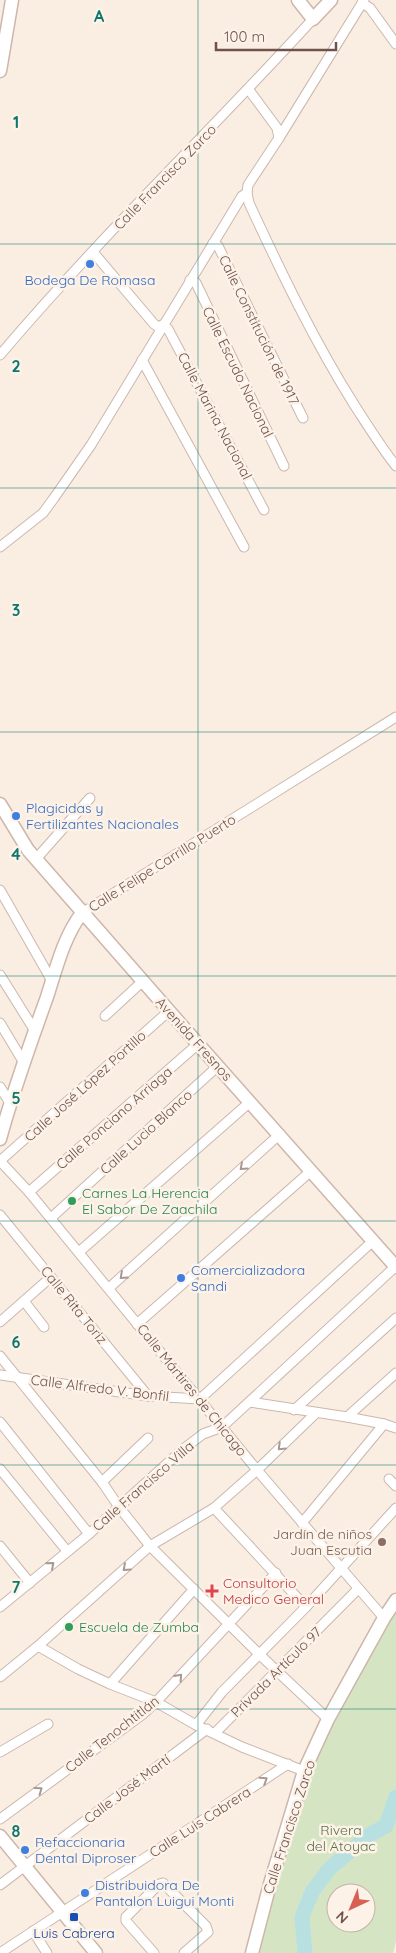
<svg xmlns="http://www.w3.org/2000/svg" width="396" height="1953" font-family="Quicksand,sans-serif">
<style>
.green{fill:#d5e5c3;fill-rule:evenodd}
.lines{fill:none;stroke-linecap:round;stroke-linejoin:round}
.river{stroke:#b9e0e1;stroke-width:15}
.street-casing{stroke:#ccb7ad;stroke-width:11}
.secondary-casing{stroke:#ceb6ab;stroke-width:15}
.street{stroke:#fff;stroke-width:9}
.secondary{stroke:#fff;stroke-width:12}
.oneway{stroke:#a99893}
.grid{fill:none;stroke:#0f766e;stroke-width:1;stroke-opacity:0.55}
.shop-dot{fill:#3f7fe0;stroke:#fdf2e8;stroke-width:2}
.leisure-dot{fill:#2e9e5b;stroke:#fdf2e8;stroke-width:2}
.education-dot{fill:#8d6e63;stroke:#fdf2e8;stroke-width:2}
.health-dot{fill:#e0444e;stroke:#fdf2e8;stroke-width:2}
.transit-dot{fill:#1a4fb4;stroke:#fdf2e8;stroke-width:2}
.labels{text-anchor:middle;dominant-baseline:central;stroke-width:5;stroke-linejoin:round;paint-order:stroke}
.street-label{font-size:14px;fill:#6f534b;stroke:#fdf2e8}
.shop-label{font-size:14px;fill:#366cbe;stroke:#fdf2e8;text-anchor:start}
.leisure-label{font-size:14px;fill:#27864d;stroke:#fdf2e8;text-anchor:start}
.education-label{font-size:14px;fill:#785e54;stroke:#fdf2e8;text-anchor:end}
.health-label{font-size:14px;fill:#be3a42;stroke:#fdf2e8;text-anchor:start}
.park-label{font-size:14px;fill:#597444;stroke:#fdf2e8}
.transit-label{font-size:14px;fill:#164399;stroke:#fdf2e8}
.grid-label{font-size:16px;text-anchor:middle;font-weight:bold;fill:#0f766e;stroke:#fdf2e8;stroke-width:5;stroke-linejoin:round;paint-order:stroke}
</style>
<rect width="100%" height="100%" fill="#faeee2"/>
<!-- green -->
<path class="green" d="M396,1600V1941L393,1953H253L304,1771ZM336,1893H366V1923H336Z"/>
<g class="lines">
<!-- river -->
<path class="river" d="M305,1953L302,1917L312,1892L329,1869L369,1835L386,1826L396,1797"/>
<defs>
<g id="street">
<path d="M362,3L370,8L396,44"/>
<path d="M249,90L277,128L279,138L248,185L247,193L249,203C281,272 314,341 355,406C368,426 381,447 396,466"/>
<path d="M279,138L364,0"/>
<path d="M213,243L218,246L303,418"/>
<path d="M93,252L154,324L160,328"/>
<path d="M190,280L196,283L284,466"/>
<path d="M162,325L168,329L264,510"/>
<path d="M0,355C99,238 210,132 313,19"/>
<path d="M142,360L244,547"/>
<path d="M0,547L43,513L54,498L91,445L242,196L247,193"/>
<path d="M36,859L90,798"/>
<path d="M0,890L52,981"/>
<path d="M82,913L396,717"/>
<path d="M0,975L35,1031"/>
<path d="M105,1016L143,981"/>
<path d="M0,1023L24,1063"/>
<path d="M0,1087L10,1103"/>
<path d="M0,1161L29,1192L257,1470L384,1618"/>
<path d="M0,1161L169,1011"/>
<path d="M29,1192L198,1044"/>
<path d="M0,1215L148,1396"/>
<path d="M51,1218L218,1066"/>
<path d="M79,1252L250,1102"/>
<path d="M109,1288L280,1134"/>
<path d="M24,1301L44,1327"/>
<path d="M0,1322L51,1277"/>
<path d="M137,1324L311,1171"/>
<path d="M0,1356L102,1482L119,1507L150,1546L260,1655L328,1719"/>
<path d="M0,1375L148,1396L200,1399L373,1241"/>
<path d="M250,1402L347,1417L384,1424L396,1428"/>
<path d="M294,1410L396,1318"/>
<path d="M347,1417L396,1373"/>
<path d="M0,1422L89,1534"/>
<path d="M0,1469L67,1551"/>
<path d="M389,1479L396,1486"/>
<path d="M102,1482L148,1438"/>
<path d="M214,1508L306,1607"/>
<path d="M302,1523L384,1424"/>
<path d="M0,1546L30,1583"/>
<path d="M0,1607L89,1534L182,1450L203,1434L222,1427L396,1266"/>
<path d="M38,1646L78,1669L110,1684L156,1702L196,1725L242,1747L304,1771"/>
<path d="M0,1677L38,1646L150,1546L214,1508L257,1470L316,1413"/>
<path d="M110,1684L194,1589"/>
<path d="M196,1725L222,1692L306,1607L396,1508"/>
<path d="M215,1733L358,1589"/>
<path d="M0,1752L48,1724"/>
<path d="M0,1819L143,1714L156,1702L276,1573"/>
<path d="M0,1885L207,1729"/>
<path d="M33,1931L47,1953"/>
<path d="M0,1953L288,1764"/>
<path d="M154,1953L126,1921V1917L159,1884L163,1883L206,1926L208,1932L184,1953"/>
</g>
<g id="secondary">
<path d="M298,0L313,19L331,0"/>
<path d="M0,71L12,0"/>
<path d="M0,804L28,850L198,1044L396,1267"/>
<path d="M0,1139C13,1091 30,1044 47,997C56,969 64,936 82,913"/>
<path d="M0,1836L96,1953"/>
<path d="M252,1953L270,1884L304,1771L328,1719L384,1618L396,1600"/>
</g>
</defs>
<!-- street casing -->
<use href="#street" class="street-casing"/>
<!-- secondary casing -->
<use href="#secondary" class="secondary-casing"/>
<!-- street -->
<use href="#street" class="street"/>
<!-- secondary -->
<use href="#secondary" class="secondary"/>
</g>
<!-- one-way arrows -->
<defs><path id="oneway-chevron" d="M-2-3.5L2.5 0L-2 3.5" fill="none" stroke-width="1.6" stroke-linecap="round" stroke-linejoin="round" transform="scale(1.25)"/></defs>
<g class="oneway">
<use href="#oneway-chevron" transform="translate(243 1167) rotate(138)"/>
<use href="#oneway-chevron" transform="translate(123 1276) rotate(138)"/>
<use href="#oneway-chevron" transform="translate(281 1447) rotate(136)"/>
<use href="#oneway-chevron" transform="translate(51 1565) rotate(-41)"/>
<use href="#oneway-chevron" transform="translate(126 1568) rotate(138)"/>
<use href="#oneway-chevron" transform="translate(179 1677) rotate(-48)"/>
<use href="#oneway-chevron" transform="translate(264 1780) rotate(-33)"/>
<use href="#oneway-chevron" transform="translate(39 1790) rotate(-36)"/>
</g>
<!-- grid -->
<path class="grid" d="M198,0V1953M0,244H396M0,488H396M0,732H396M0,976H396M0,1221H396M0,1465H396M0,1709H396"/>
<!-- markers -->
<g class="shop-dot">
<circle cx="90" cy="264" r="5"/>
<circle cx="16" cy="816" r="5"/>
<circle cx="181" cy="1278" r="5"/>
<circle cx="25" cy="1850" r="5"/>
<circle cx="85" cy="1893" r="5"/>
</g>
<g class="leisure-dot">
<circle cx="72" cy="1201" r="5"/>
<circle cx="69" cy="1627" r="5"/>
</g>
<circle class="education-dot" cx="382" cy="1542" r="5"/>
<path class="health-dot" d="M209.5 1583.5h5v5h5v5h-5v5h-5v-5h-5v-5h5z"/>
<rect class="transit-dot" x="69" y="1912" width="10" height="10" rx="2.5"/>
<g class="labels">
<!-- street labels -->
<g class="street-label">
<text transform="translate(165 177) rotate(-46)">Calle Francisco Zarco</text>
<text transform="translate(259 330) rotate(64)">Calle Constitución de 1917</text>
<text transform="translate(238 372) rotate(64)">Calle Escudo Nacional</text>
<text transform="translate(215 416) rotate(62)">Calle Marina Nacional</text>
<text transform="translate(162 863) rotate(-32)">Calle Felipe Carrillo Puerto</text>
<text transform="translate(194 1039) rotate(48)">Avenida Fresnos</text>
<text transform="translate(85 1086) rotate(-42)">Calle José López Portillo</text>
<text transform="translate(114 1118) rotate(-41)">Calle Ponciano Arriaga</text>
<text transform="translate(146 1132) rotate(-42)">Calle Lucio Blanco</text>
<text transform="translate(74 1305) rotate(51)">Calle Rita Toriz</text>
<text transform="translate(100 1388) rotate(7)">Calle Alfredo V. Bonfil</text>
<text transform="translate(192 1390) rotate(51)">Calle Mártires de Chicago</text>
<text transform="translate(143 1486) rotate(-41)">Calle Francisco Villa</text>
<text transform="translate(276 1672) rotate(-45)">Privada Artículo 97</text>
<text transform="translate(112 1734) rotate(-38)">Calle Tenochtitlán</text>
<text transform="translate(127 1789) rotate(-37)">Calle José Martí</text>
<text transform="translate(200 1822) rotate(-33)">Calle Luis Cabrera</text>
<text transform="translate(289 1827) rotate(-72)">Calle Francisco Zarco</text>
</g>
<!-- shop labels -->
<g class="shop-label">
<text x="90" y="280" text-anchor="middle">Bodega De Romasa</text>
<text x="26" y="808">Plagicidas y<tspan x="26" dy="16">Fertilizantes Nacionales</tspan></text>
<text x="191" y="1270">Comercializadora<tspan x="191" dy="16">Sandi</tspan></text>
<text x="35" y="1842">Refaccionaria<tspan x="35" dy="16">Dental Diproser</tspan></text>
<text x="95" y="1885">Distribuidora De<tspan x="95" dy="16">Pantalon Luigui Monti</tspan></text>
</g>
<!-- leisure labels -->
<g class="leisure-label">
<text x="82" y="1193">Carnes La Herencia<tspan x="82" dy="16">El Sabor De Zaachila</tspan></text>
<text x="79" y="1627">Escuela de Zumba</text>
</g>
<!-- education labels -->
<g class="education-label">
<text x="372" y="1534">Jardín de niños<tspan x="372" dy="16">Juan Escutia</tspan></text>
</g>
<!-- health labels -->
<g class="health-label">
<text x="223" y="1583">Consultorio<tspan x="223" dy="16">Medico General</tspan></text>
</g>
<!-- park labels -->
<g class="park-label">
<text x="341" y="1830">Rivera<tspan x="341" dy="16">del Atoyac</tspan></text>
</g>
<!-- transit labels -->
<g class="transit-label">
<text x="74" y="1933">Luis Cabrera</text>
</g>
</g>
<g class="grid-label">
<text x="99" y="22">A</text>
<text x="16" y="128">1</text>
<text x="16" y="372">2</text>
<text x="16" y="616">3</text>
<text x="16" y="860">4</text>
<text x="16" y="1104">5</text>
<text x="16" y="1348">6</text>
<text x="16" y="1593">7</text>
<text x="16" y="1837">8</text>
</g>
<!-- north arrow -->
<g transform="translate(351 1908) rotate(224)"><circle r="24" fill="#fdf2e8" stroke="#c4b2a9"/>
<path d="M0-4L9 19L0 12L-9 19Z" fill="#d95f52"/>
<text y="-8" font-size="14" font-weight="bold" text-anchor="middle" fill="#6f534b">N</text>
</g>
<!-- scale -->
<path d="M216 42v8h120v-8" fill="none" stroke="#6f534b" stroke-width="2.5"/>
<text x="224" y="42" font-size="15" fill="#6f534b" stroke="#fdf2e8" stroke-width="4" paint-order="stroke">100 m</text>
</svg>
